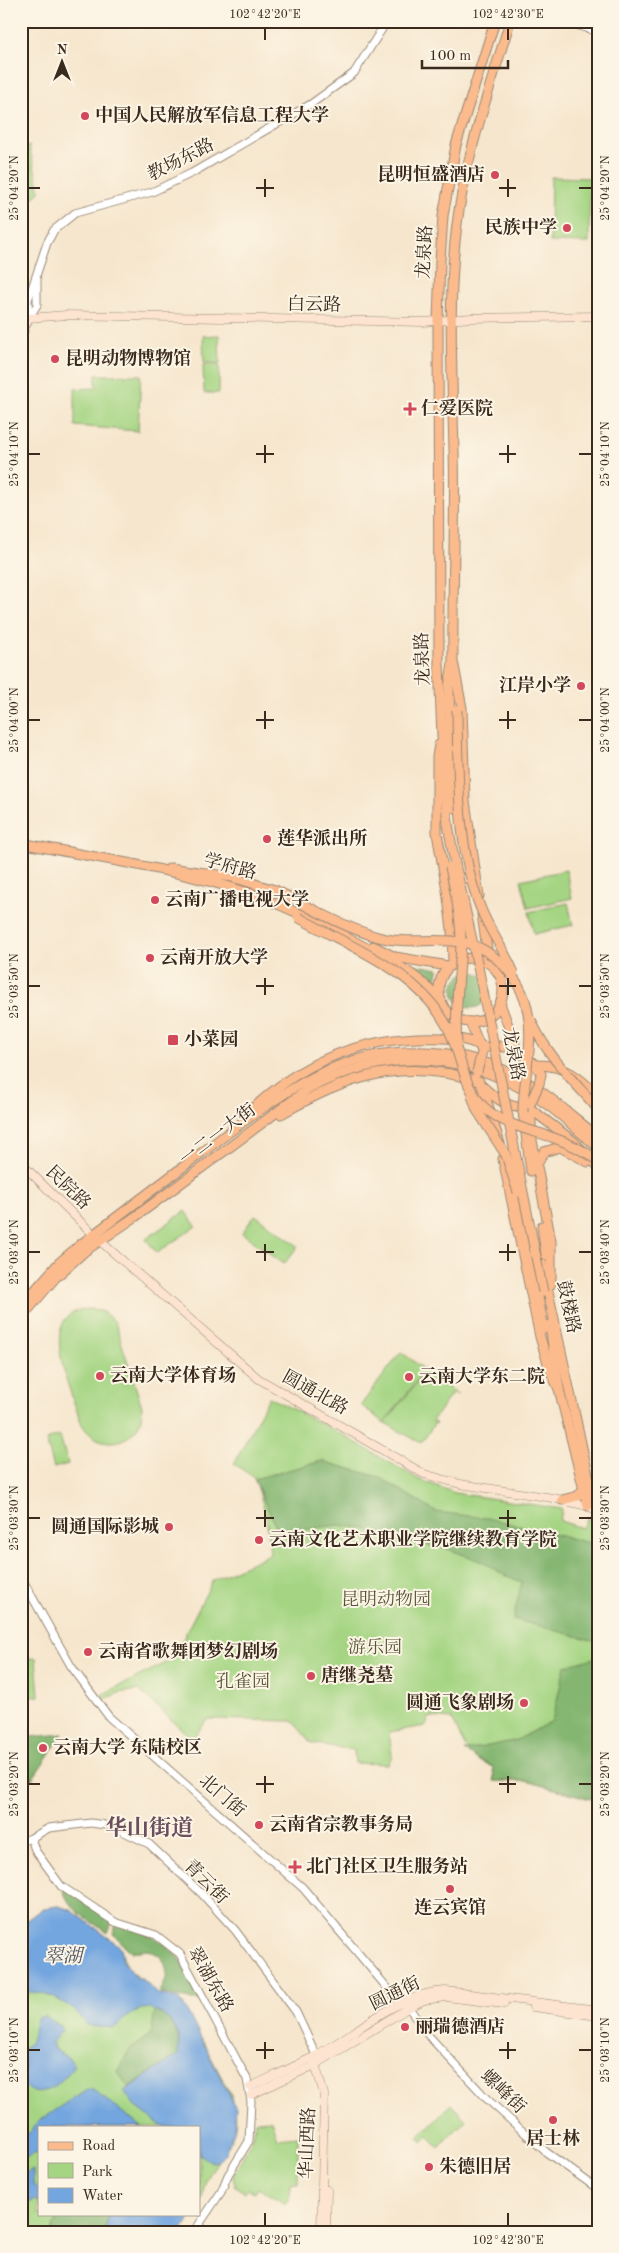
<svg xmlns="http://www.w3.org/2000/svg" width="619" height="2253" font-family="'Old Standard TT','Noto Serif SC',serif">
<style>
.green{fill:#a5d583;stroke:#708050}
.forest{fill:#84b671;stroke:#607048}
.water{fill:#73a6df;stroke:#57687e}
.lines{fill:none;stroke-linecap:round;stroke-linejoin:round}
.tertiary-casing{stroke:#988876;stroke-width:9}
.secondary-casing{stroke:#988876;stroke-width:9}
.primary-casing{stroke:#988876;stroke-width:11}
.tertiary{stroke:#fff;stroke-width:7}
.secondary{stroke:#fde4d1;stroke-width:8}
.primary{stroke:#fbbb8d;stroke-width:9}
.primary-bridge-casing{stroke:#988876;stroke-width:11;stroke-linecap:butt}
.primary-bridge{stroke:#fbbb8d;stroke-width:9}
.ticks{fill:none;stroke:#3b2a1e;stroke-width:2}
.poi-dot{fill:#d1495b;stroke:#fcf5e5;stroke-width:2}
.labels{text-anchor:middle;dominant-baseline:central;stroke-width:4;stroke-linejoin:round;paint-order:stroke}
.poi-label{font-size:18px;font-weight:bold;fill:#3b2a1e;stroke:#fcf5e5;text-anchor:start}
.street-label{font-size:18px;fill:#3b2a1e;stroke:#fcf5e5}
.park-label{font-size:18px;fill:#565537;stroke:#fcf5e5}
.water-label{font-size:19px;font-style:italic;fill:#4f5562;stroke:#fcf5e5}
.district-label{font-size:22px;font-weight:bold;fill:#6b4f5e;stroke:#fcf5e5}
.neatline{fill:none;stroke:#3b2a1e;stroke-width:2}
.ticks-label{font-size:12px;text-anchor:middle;fill:#3b2a1e}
</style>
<rect width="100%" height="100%" fill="#fcf5e5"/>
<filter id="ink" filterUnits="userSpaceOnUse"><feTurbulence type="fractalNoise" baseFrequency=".02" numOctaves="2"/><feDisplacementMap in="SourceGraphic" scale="10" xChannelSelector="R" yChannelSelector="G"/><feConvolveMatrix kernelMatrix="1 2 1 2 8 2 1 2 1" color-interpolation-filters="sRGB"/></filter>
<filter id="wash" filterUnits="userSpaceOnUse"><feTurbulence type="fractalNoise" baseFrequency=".0096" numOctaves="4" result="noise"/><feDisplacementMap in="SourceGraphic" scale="20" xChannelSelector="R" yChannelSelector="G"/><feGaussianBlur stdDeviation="1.12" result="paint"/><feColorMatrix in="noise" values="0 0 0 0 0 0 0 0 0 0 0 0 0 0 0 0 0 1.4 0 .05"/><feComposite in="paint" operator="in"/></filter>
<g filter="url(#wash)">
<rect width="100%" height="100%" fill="#f6e6cd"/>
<!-- green -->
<g class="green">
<path d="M29,146L40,191L34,197L21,200V148Z"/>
<path d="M551,177L590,178L589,243L550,242Z"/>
<path d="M219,335L220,363H204L203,336Z"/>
<path d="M203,365H219V393H204Z"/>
<path d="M96,375H141L138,431L75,426V389L96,388Z"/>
<path d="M566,870L572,898L528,908L521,880Z"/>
<path d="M568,903L573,925L534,934L529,912Z"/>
<path d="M185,1211L196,1226L157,1253L146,1239Z"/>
<path d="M255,1215L298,1246L284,1264L242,1233Z"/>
<path d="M93,1309L103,1312L115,1322L142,1407C144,1445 95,1456 80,1420C71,1390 32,1307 93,1309Z"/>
<path d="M401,1352L425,1370L384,1423L361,1405Z"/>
<path d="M426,1371L458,1395L453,1392L432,1421L437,1424L435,1423L421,1443L385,1423Z"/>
<path d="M269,1397L336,1431L418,1479L455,1493L562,1509L560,1521L582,1528L590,1516L598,1520V1797L591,1799L526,1781H494L493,1767C467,1759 463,1742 452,1719L430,1717L425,1726L389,1732L392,1756L388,1764L355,1763L354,1750L311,1743L293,1721L208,1719L192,1739L139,1690L119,1693L105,1699L101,1695L162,1665L175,1654L213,1580L270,1554L266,1515L255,1478L234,1464Z"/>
<path d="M60,1436L68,1464L54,1468L46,1440Z"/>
<path d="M36,1658L39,1696L25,1697L23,1659Z"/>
<path d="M58,1906L71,1910L121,1947C123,1962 130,1974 143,1980C149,1983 152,1991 158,1994C167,1999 175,1995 183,2004L232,2097C245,2135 222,2150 207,2179C202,2188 205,2196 199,2205V2127H39V2214H193L181,2232H21V1925L44,1908Z"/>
<path d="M451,2104L466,2120L439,2147L428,2136L422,2142L418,2137Z"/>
<path d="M271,2120L277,2138L298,2136V2183L290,2184L289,2200L286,2204L258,2187L255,2192L248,2189L245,2193L235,2186L233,2176L253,2137L256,2121Z"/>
</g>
<!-- forest -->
<g class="forest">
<path d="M400,962L439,969L435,981L427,983Z"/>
<circle cx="471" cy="990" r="18"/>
<path d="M322,1461L379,1477L436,1512L487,1518L598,1545V1642L513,1619L522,1582L504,1575L481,1561L445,1548L386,1539L366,1529L339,1525L279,1533L254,1479Z"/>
<path d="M598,1657V1798L591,1799L526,1781H494L493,1767L464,1751L517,1740L552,1721L565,1666Z"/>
<path d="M63,1734L33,1778L21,1784V1738Z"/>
<path d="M63,1888L112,1922L108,1933C91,1921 67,1910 63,1888Z"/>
<path d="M116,1924L152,1936L165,1944L178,1957L201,2000H190L160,1993C161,1988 165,1984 166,1978C169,1964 160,1953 147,1950L131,1952L113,1934Z"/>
<path d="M155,2011C174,2019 181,2035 178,2055L128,2087L118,2072L129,2050L151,2034Z"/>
<path d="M61,2214H110L104,2232H51Z"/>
</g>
<!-- water -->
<g class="water">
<path d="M58,1906L71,1910L121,1947L123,1961L137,1978L143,1980L158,1994L178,1999L186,2009L236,2108L234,2131L225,2153L218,2161L212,2162L199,2154V2127H163L135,2106L124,2091L178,2055C179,2048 180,2039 177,2032C172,2019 153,2004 139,2010C130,2013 121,2022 114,2028C105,2027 94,2028 86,2024C82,2021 79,2015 76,2012C63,2000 39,1989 21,1993V1925L44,1908Z"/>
<path d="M45,2016L60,2026L62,2030L52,2042L54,2049L70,2059L74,2066C64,2080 36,2108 22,2082L25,2068L21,2050L31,2042L37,2018Z"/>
<path d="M87,2089L93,2090L142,2127H39V2152L21,2160V2133H30L40,2120Z"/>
<path d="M33,2170V2183L39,2190V2203L36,2200L21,2205V2175Z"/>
<path d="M110,2214H193L181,2232H104Z"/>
</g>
</g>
<g filter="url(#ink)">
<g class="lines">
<defs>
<g id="tertiary">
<path d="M565,21L598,32"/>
<path d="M29,318L28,300L47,243L54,230L75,213L152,192L192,173L311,104L354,73L387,21"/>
<path d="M21,337L29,318L37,305V279"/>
<path d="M21,1577L71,1666L109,1717L303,1888L395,1997L412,2012L428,2035L487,2099L546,2152L598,2189"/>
<path d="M31,1838L35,1850L61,1886L115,1922L156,1935L180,1954L247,2079L251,2101L249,2141L228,2175L221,2192L194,2232"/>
<path d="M31,1838L49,1828L91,1823L112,1826L149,1844L201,1893L235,1930L296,2012L318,2059"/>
<path d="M21,1841L33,1838"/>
</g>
<g id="secondary">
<path d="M29,318L66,315L424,322L471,318L598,316"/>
<path d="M21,1163L100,1241L259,1379L424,1474L460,1484L553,1498L588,1506L598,1511"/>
<path d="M533,2007L598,2016"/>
<path d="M314,2061L324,2094L321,2232"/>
<path d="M250,2087C271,2077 292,2068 313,2057C354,2036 398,1992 446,1991L598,2010"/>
<path d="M251,2095L315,2065L408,2008L424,2000L446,1997L504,2004"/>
<path d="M326,2229L327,2190"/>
</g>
<g id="primary">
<path d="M454,666L462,708L465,801L479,896"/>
<path d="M439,745L437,757V833L447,890L452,929L453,963"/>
<path d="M452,808L449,687L453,663C452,592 456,521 454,450C452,367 446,275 462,193C473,135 493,78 510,21"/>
<path d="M448,824L444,785L439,663L438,321L440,262L443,216L456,145L495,21"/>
<path d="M21,843C115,862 223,874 308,918"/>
<path d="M170,868L232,877L275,890"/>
<path d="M304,911L345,933"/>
<path d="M482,914L489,963"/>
<path d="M337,933C371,950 419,972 442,1003"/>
<path d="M373,946L395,957L448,966"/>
<circle cx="471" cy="990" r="32"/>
<path d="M500,1003L518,1053"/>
<path d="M470,1022L481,1049"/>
<path d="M537,1065C565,1065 580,1077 598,1097"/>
<path d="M482,1086L500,1144"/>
<path d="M482,1086C495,1098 510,1110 528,1107L573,1141L598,1166"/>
<path d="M530,1104L532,1140L551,1241V1284"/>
<path d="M523,1112L531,1171"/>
<path d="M281,1114C349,1076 401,1057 479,1081"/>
<path d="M244,1118C298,1061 363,1035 442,1038C452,1038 463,1039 472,1042C477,1043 482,1047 487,1047C490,1048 494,1046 498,1046C514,1047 535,1060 541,1074"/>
<path d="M503,1159L540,1337L550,1370L559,1389"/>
<path d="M536,1166L544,1152L560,1147L588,1162"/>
<path d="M519,1194L544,1329"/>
<path d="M542,1226L546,1255"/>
<path d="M542,1264L593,1498"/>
<path d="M21,1306L59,1263L80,1245C120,1215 160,1184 200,1154C238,1126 283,1090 326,1071C383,1045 453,1045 510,1073C542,1088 570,1115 598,1137"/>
<path d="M21,1318L55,1278L85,1251L135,1217L308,1089C390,1046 469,1051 545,1103C564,1116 580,1133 598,1147"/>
<path d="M550,1325L559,1389L588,1506"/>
<path d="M562,1500L578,1496L585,1487"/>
</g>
</defs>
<!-- tertiary casing -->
<use href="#tertiary" class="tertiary-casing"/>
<!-- secondary casing -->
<use href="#secondary" class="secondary-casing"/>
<!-- primary casing -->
<use href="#primary" class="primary-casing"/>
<!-- tertiary -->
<use href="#tertiary" class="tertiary"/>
<!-- secondary -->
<use href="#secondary" class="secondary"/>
<!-- primary -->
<use href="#primary" class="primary"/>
<defs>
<g id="primary-bridge">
<path d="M457,710C458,772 457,852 481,909C490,932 505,951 514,973"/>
<path d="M448,824L454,859L478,967L543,1292"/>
<path d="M450,867C455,892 461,917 461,943C460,977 454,1009 457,1043"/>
<path d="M275,890C308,906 342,927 378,937C407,945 437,937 466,943C498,951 523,982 528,1013C534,1046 523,1079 523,1112"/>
<path d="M298,917C351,948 416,969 447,1026C462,1053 461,1086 485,1108C505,1126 529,1129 554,1138C569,1143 584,1151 598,1160"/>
<path d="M531,1020C546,1055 573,1080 598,1109"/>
<path d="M477,1072L482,1052"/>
<path d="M472,1096L477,1110L506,1155L518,1192"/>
<path d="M530,1104L539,1084L541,1074"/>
</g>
</defs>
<!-- primary-bridge casing -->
<use href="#primary-bridge" class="primary-bridge-casing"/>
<!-- primary-bridge -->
<use href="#primary-bridge" class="primary-bridge"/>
</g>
</g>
<!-- ticks -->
<path class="ticks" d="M265,28V40M508,28V40M265,179V197M508,179V197M28,188H40M256,188H274M499,188H516M579,188H592M265,445V463M508,445V463M28,454H40M256,454H274M499,454H516M579,454H592M265,711V729M508,711V729M28,720H40M256,720H274M499,720H516M579,720H592M265,978V995M508,978V995M28,986H40M256,986H274M499,986H516M579,986H592M265,1244V1261M508,1244V1261M28,1252H40M256,1252H274M499,1252H516M579,1252H592M265,1510V1527M508,1510V1527M28,1518H40M256,1518H274M499,1518H516M579,1518H592M265,1776V1793M508,1776V1793M28,1784H40M256,1784H274M499,1784H516M579,1784H592M265,2042V2059M508,2042V2059M28,2050H40M256,2050H274M499,2050H516M579,2050H592M265,2213V2226M508,2213V2226"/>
<!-- markers -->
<g class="poi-dot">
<circle cx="85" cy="116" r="5"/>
<circle cx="495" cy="175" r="5"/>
<circle cx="567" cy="228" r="5"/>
<circle cx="55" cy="359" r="5"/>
<path d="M407.5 401.5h5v5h5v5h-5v5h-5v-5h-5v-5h5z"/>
<circle cx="581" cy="686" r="5"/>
<circle cx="267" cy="839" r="5"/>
<circle cx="155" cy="900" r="5"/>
<circle cx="150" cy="958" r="5"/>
<rect x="167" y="1034" width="12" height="12" rx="2.5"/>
<circle cx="100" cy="1376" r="5"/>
<circle cx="409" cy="1377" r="5"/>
<circle cx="169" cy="1527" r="5"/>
<circle cx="259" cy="1540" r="5"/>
<circle cx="88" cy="1652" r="5"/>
<circle cx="311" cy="1676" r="5"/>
<circle cx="524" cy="1703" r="5"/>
<circle cx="43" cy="1748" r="5"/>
<circle cx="259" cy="1825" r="5"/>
<path d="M292.5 1859.5h5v5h5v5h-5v5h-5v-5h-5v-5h5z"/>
<circle cx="450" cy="1889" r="5"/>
<circle cx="405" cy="2027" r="5"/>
<circle cx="553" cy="2120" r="5"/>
<circle cx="429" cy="2167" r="5"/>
</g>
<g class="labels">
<!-- poi labels -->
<g class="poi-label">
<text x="95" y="116">中国人民解放军信息工程大学</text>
<text x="485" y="175" text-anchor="end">昆明恒盛酒店</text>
<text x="557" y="228" text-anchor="end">民族中学</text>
<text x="65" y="359">昆明动物博物馆</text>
<text x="421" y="409">仁爱医院</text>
<text x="571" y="686" text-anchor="end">江岸小学</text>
<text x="277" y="839">莲华派出所</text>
<text x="165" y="900">云南广播电视大学</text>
<text x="160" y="958">云南开放大学</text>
<text x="184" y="1040">小菜园</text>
<text x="110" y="1376">云南大学体育场</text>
<text x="419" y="1377">云南大学东二院</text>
<text x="159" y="1527" text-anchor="end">圆通国际影城</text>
<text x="269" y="1540">云南文化艺术职业学院继续教育学院</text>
<text x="98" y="1652">云南省歌舞团梦幻剧场</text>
<text x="321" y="1676">唐继尧墓</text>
<text x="514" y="1703" text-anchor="end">圆通飞象剧场</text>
<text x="53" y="1748">云南大学 东陆校区</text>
<text x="269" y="1825">云南省宗教事务局</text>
<text x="306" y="1867">北门社区卫生服务站</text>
<text x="450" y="1908" text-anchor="middle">连云宾馆</text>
<text x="415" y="2027">丽瑞德酒店</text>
<text x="553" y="2139" text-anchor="middle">居士林</text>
<text x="439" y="2167">朱德旧居</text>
</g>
<!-- street labels -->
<g class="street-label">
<text transform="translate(181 160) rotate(-27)">教场东路</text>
<text transform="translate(425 252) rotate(-87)">龙泉路</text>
<text transform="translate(314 305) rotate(1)">白云路</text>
<text transform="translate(423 659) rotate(-92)">龙泉路</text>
<text transform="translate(230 867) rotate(15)">学府路</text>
<text transform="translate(513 1054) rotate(79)">龙泉路</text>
<text transform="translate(218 1135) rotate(-37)">一二一大街</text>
<text transform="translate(68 1188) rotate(44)">民院路</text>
<text transform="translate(568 1307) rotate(78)">鼓楼路</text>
<text transform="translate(315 1393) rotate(29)">圆通北路</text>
<text transform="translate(222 1796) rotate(41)">北门街</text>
<text transform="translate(206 1882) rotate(45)">青云街</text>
<text transform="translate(210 1980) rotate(60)">翠湖东路</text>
<text transform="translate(395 1994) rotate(-26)">圆通街</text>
<text transform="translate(503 2092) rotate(44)">螺峰街</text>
<text transform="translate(308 2143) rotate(-88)">华山西路</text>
</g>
<!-- park labels -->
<g class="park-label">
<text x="386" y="1600">昆明动物园</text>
<text x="375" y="1648">游乐园</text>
<text x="243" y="1682">孔雀园</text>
</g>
<!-- water labels -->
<g class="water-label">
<text x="63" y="1957">翠湖</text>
</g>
<!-- district labels -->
<g class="district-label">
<text x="149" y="1829">华山街道</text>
</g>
</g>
<!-- margin -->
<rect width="619" height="2253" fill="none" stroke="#fcf5e5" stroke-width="55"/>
<!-- legend -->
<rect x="38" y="2126" width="162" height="90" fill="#fcf5e5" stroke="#afa495"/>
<rect x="48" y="2142" width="25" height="8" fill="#fbbb8d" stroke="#afa495"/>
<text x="82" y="2150" font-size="15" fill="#3b2a1e">Road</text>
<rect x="48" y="2163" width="25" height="15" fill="#a5d583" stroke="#afa495"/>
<text x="82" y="2176" font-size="15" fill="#3b2a1e">Park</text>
<rect x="48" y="2188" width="25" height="15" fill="#73a6df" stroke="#afa495"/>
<text x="82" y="2200" font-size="15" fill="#3b2a1e">Water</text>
<!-- north arrow -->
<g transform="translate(62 62)" stroke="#fcf5e5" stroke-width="4" paint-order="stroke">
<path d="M0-4L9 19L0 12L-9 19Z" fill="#3b2a1e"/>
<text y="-8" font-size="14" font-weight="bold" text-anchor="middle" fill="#3b2a1e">N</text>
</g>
<!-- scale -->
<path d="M422 60v8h86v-8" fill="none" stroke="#3b2a1e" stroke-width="2.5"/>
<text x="429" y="60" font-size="15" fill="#3b2a1e" stroke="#fcf5e5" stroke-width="4" paint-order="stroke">100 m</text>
<rect x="28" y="28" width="564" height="2198" class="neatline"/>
<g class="ticks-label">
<text x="265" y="18">102°42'20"E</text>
<text x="508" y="18">102°42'30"E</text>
<text transform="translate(14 188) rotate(-90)" y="4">25°04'20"N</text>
<text transform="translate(605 188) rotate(-90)" y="4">25°04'20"N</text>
<text transform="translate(14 454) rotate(-90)" y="4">25°04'10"N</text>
<text transform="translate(605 454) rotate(-90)" y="4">25°04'10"N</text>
<text transform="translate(14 720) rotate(-90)" y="4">25°04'00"N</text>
<text transform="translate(605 720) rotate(-90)" y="4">25°04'00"N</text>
<text transform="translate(14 986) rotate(-90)" y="4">25°03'50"N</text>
<text transform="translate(605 986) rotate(-90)" y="4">25°03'50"N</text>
<text transform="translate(14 1252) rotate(-90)" y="4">25°03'40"N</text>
<text transform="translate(605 1252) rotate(-90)" y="4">25°03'40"N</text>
<text transform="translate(14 1518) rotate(-90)" y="4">25°03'30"N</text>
<text transform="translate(605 1518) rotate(-90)" y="4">25°03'30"N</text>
<text transform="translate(14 1784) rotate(-90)" y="4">25°03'20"N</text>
<text transform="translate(605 1784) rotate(-90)" y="4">25°03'20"N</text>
<text transform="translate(14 2050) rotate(-90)" y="4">25°03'10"N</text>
<text transform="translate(605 2050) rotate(-90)" y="4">25°03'10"N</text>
<text x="265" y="2244">102°42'20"E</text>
<text x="508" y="2244">102°42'30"E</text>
</g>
</svg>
